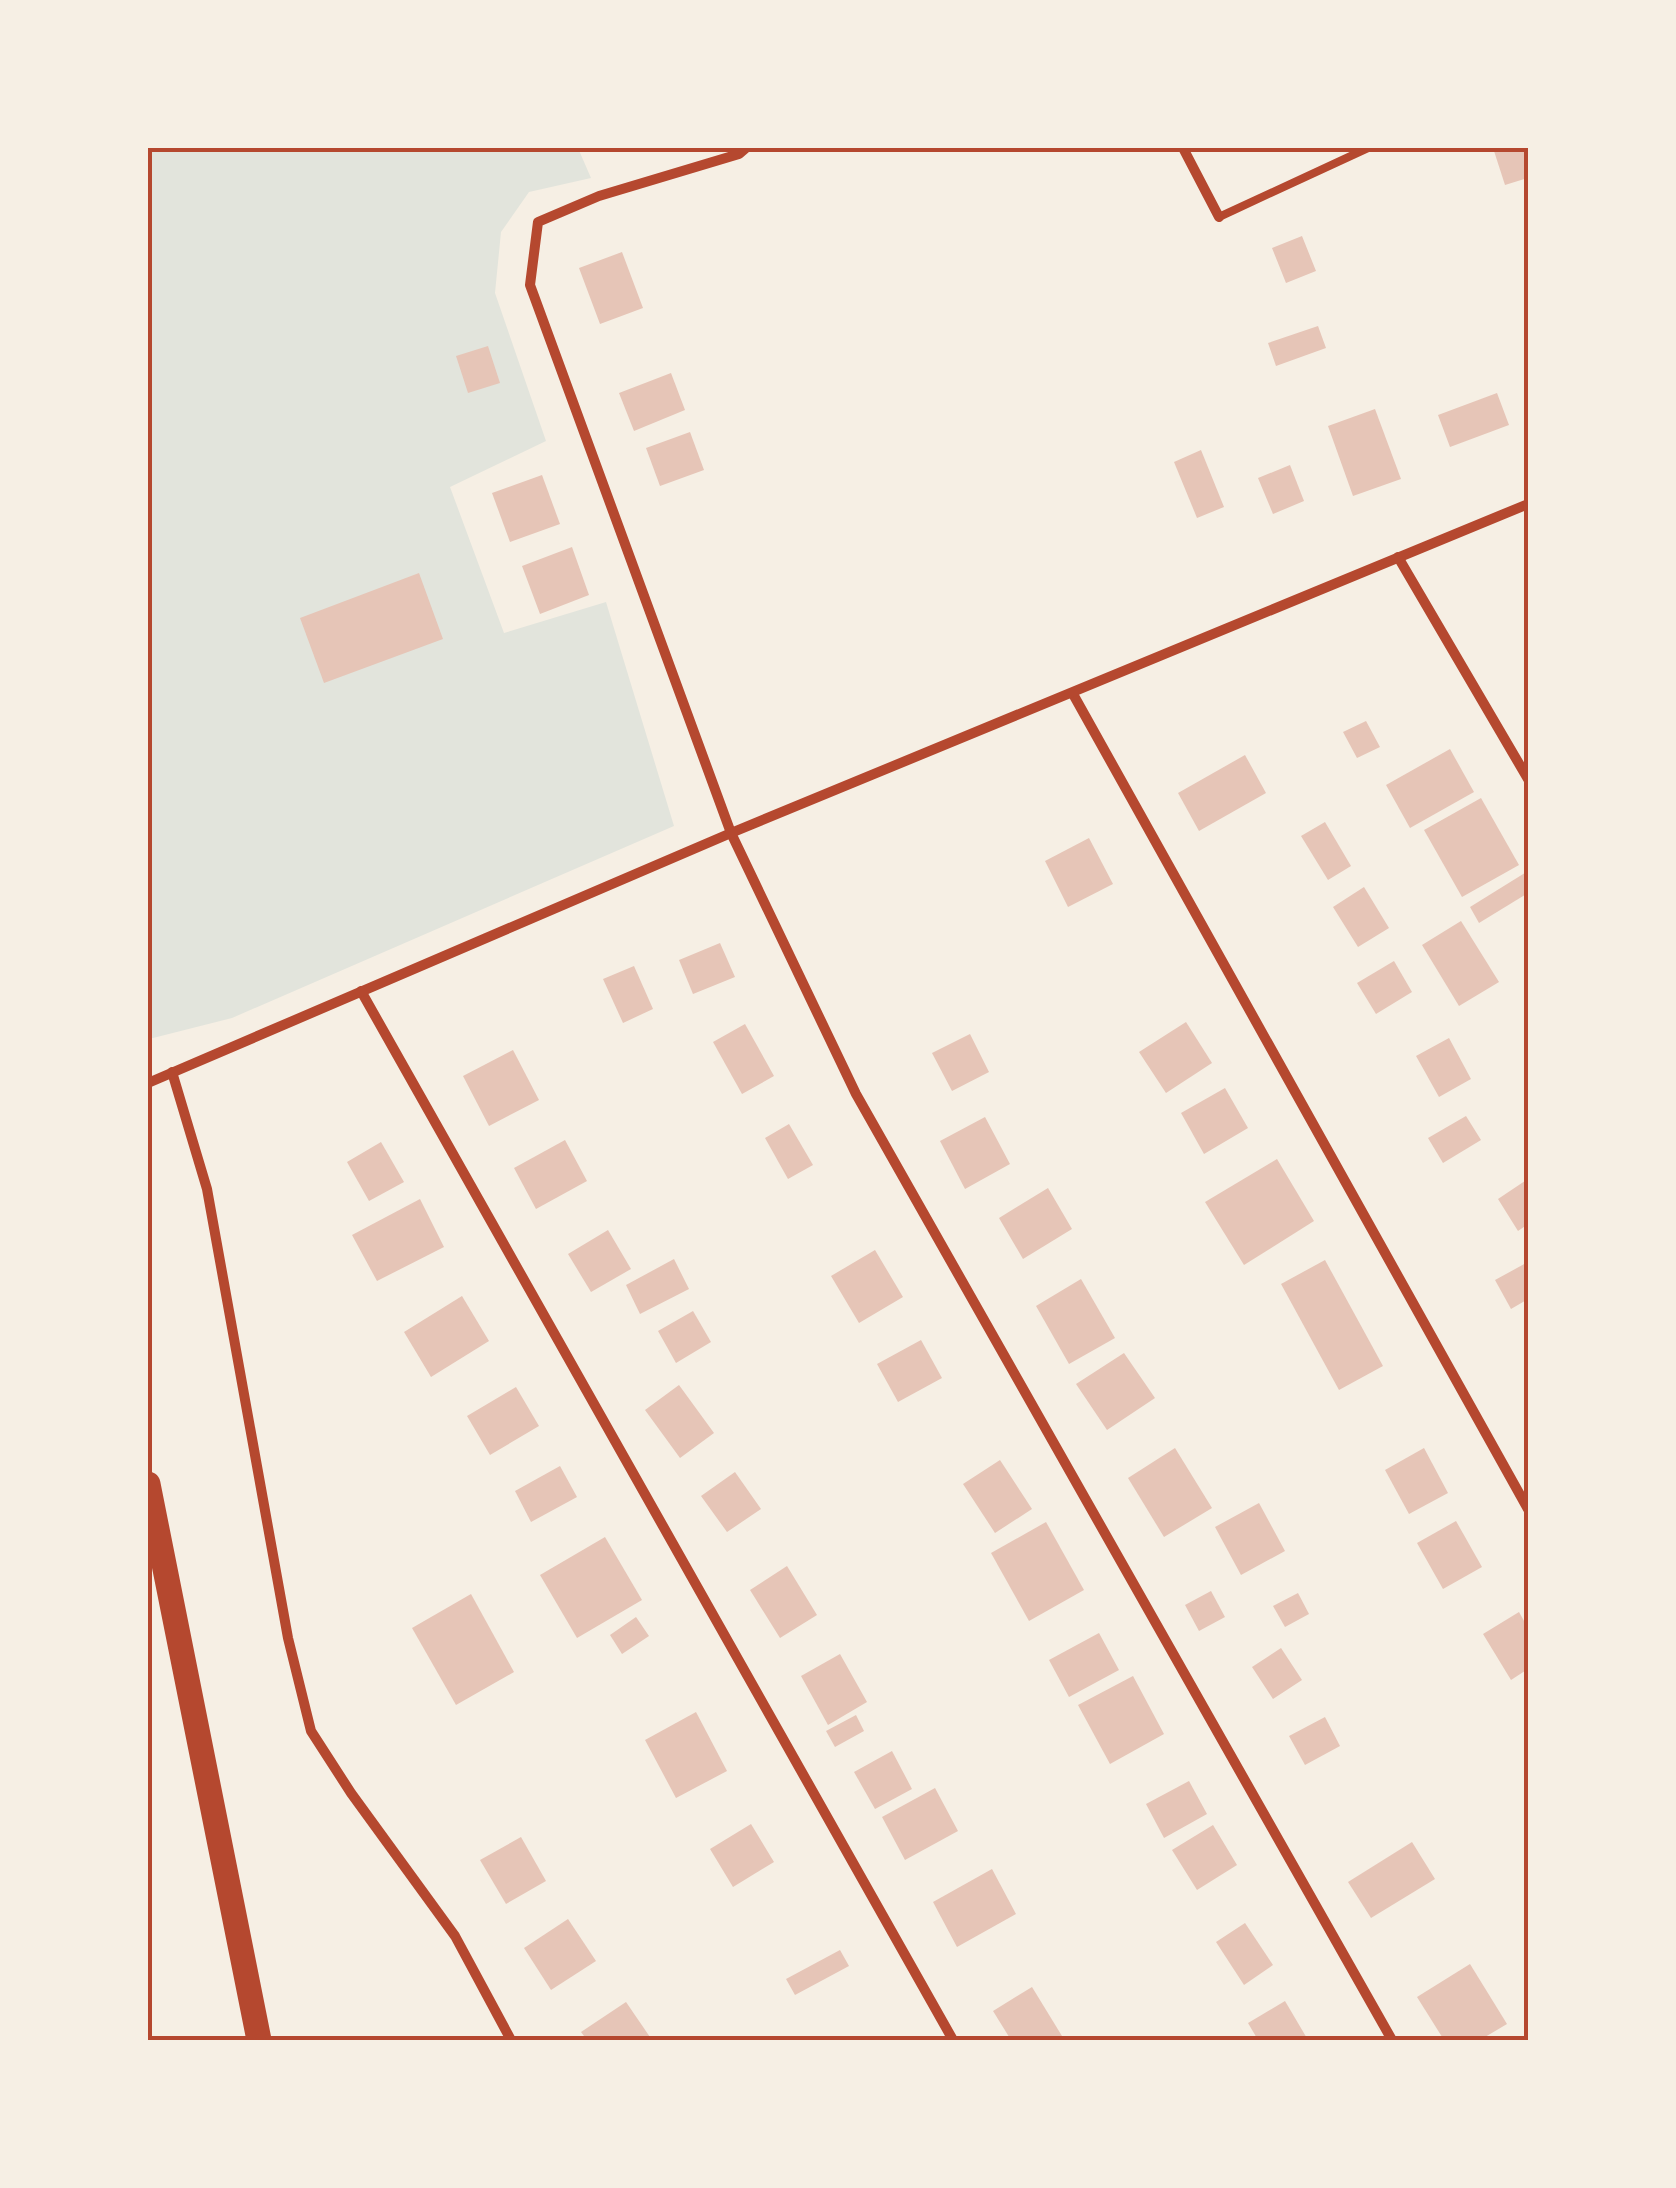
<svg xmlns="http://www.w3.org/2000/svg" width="1676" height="2188" font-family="Rubik,sans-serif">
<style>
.green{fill:#e2e4dc}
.building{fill:#e6c5b7}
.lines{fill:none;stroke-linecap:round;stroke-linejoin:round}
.service{stroke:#b5482f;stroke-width:8}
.minor{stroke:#b5482f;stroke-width:10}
.trunk{stroke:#b5482f;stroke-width:25}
.neatline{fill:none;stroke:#b5482f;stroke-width:4}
</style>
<rect width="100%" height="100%" fill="#f6efe4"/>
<!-- green -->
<path class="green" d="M148,148H578L591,178L529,192L501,232L495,293L546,441L450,487L504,633L606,602L674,826L232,1018L153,1038L148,1037Z"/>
<!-- building -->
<g class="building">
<path d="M1505,148H1528V178L1505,185L1494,151Z"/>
<path d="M1302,236L1316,271L1286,283L1272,248Z"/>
<path d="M622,252L643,308L600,324L579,268Z"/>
<path d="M1318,326L1326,348L1276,366L1268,343Z"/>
<path d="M488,346L500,383L468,393L456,356Z"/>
<path d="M671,373L685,410L634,431L619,393Z"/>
<path d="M1497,393L1509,425L1450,447L1438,415Z"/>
<path d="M1375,409L1401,479L1353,496L1328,426Z"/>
<path d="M690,432L704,470L660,486L646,448Z"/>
<path d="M1201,450L1224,507L1197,518L1174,462Z"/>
<path d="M1290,465L1304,501L1273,514L1258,478Z"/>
<path d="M542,475L560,524L510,542L492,493Z"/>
<path d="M572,547L589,595L540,614L522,566Z"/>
<path d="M419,573L443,639L324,683L300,618Z"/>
<path d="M1366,721L1380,747L1357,758L1343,732Z"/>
<path d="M1450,749L1474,792L1410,828L1386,785Z"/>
<path d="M1245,755L1266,793L1199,831L1178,793Z"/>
<path d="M1481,798L1519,865L1462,897L1424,830Z"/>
<path d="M1325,822L1351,866L1328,880L1301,836Z"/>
<path d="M1089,838L1113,884L1068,907L1045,861Z"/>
<path d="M1528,871V893L1479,923L1470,907Z"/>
<path d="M1364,887L1389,928L1358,947L1333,907Z"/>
<path d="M1461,921L1499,982L1459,1006L1422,945Z"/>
<path d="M720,943L735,977L693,994L679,960Z"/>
<path d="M1394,961L1412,992L1376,1014L1357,983Z"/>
<path d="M634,966L653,1009L623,1023L603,979Z"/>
<path d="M1186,1022L1212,1063L1166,1093L1139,1052Z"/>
<path d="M745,1024L774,1076L742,1094L713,1042Z"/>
<path d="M970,1034L989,1072L952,1091L932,1053Z"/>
<path d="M1449,1038L1471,1079L1439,1097L1416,1056Z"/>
<path d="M513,1050L539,1100L489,1126L463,1076Z"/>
<path d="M1225,1088L1248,1128L1204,1154L1181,1113Z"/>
<path d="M1466,1116L1481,1140L1443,1163L1428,1138Z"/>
<path d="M985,1117L1010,1164L965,1189L940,1141Z"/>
<path d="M789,1124L813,1165L788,1179L765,1138Z"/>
<path d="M565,1140L587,1181L536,1209L514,1168Z"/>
<path d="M381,1142L404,1182L369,1201L347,1162Z"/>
<path d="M1277,1159L1314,1221L1244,1265L1205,1202Z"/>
<path d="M1528,1179V1224L1518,1231L1498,1199Z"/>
<path d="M1048,1188L1072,1229L1023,1259L999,1218Z"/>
<path d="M420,1199L444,1247L377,1281L352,1235Z"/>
<path d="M608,1230L631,1269L591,1292L568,1254Z"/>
<path d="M875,1250L903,1297L859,1323L831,1276Z"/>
<path d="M674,1259L689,1289L640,1314L626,1285Z"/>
<path d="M1325,1260L1383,1366L1339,1390L1281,1284Z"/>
<path d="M1528,1262V1299L1511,1309L1495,1280Z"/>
<path d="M1081,1279L1115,1338L1069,1364L1036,1306Z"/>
<path d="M462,1296L489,1341L431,1377L404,1332Z"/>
<path d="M693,1311L711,1342L676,1363L658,1331Z"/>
<path d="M921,1340L942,1378L898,1402L877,1364Z"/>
<path d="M1124,1353L1155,1398L1107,1430L1076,1384Z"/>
<path d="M679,1385L714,1433L680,1458L645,1410Z"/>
<path d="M516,1387L539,1426L490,1455L467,1416Z"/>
<path d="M1175,1448L1212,1508L1164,1537L1128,1478Z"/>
<path d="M1424,1448L1448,1493L1409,1514L1385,1470Z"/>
<path d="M1000,1460L1032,1509L995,1533L963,1484Z"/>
<path d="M560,1466L577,1497L531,1522L515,1491Z"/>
<path d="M735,1472L761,1509L727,1532L701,1496Z"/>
<path d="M1259,1503L1285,1551L1241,1575L1215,1527Z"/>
<path d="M1456,1521L1482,1567L1443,1589L1417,1543Z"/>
<path d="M1046,1522L1084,1590L1029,1621L991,1553Z"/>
<path d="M605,1537L642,1600L577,1638L540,1575Z"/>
<path d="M787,1566L817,1615L780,1638L750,1590Z"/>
<path d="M1211,1591L1225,1617L1199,1631L1185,1605Z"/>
<path d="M1298,1593L1309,1614L1285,1627L1273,1606Z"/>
<path d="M471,1594L514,1672L456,1705L412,1628Z"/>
<path d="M1519,1612L1528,1628V1669L1511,1680L1483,1634Z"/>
<path d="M636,1617L649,1636L622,1654L610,1635Z"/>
<path d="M1099,1633L1119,1670L1069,1697L1049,1660Z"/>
<path d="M1281,1648L1302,1680L1273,1699L1252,1667Z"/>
<path d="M840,1654L867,1702L828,1725L801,1676Z"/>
<path d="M1133,1676L1164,1734L1110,1764L1078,1705Z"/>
<path d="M696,1712L727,1771L676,1798L645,1740Z"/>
<path d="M856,1715L864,1731L835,1747L826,1731Z"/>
<path d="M1325,1717L1340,1746L1305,1765L1289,1736Z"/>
<path d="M892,1751L912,1789L875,1809L854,1772Z"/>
<path d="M1189,1781L1207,1814L1164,1838L1146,1804Z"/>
<path d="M935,1788L958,1831L905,1860L882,1817Z"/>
<path d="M751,1824L774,1862L733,1887L710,1849Z"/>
<path d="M1213,1825L1237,1865L1197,1890L1172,1850Z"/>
<path d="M521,1837L546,1881L506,1904L480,1860Z"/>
<path d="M1412,1842L1435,1879L1371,1918L1348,1882Z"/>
<path d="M992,1869L1016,1914L957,1947L933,1902Z"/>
<path d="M568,1919L596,1961L551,1990L524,1948Z"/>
<path d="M1245,1923L1273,1965L1244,1985L1216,1942Z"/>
<path d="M840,1950L849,1966L795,1995L786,1979Z"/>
<path d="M1470,1964L1507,2024L1480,2040H1444L1417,1997Z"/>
<path d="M1032,1987L1062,2036L1055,2040H1011L993,2011Z"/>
<path d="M1285,2001L1308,2040H1258L1248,2023Z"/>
<path d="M626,2002L652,2040H587L581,2032Z"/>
</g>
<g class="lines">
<!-- service -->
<path class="service" d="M1219,217L1368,148"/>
<!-- minor -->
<g class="minor">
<path d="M746,148L739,154L599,196L538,222L530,285L731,833L856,1094L1392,2040"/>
<path d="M1183,148L1219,217"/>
<path d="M1398,557L1528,779"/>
<path d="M1073,694L1528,1509"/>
<path d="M361,991L953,2040"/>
<path d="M172,1072L207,1189L288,1638L311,1731L351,1793L455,1936L511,2040"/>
<path d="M148,1083L731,833L1528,504"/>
</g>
<!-- trunk -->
<path class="trunk" d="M148,1484L259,2040"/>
</g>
<!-- border -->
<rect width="1676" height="2188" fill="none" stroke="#f6efe4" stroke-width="300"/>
<rect x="150" y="150" width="1376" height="1888" class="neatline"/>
</svg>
